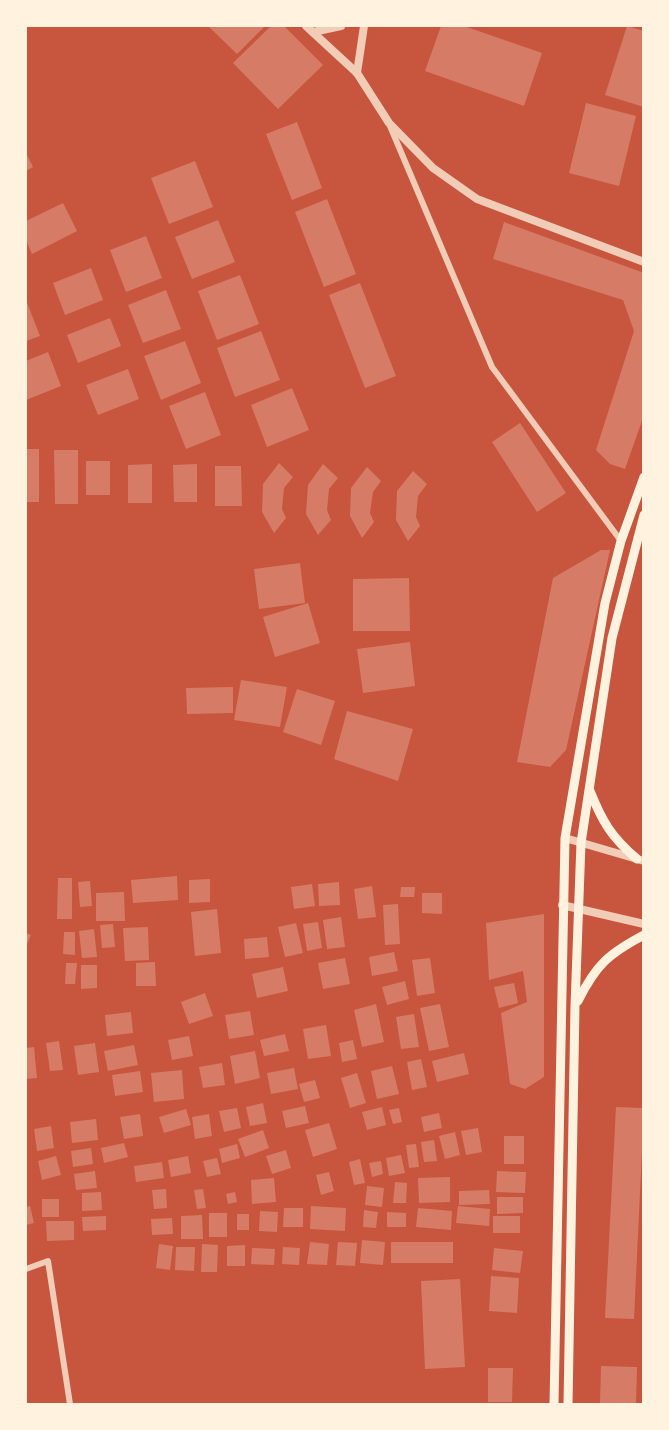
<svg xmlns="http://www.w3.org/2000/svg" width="669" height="1430" font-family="'Alegreya Sans',sans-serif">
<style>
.building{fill:#d67c66}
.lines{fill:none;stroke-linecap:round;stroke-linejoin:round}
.minor{stroke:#f1ccb7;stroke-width:6}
.tertiary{stroke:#f1ccb7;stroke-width:8}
.secondary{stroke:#fff3e0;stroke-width:9}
</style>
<rect width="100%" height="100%" fill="#c8553d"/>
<!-- building -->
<g class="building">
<path d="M208,26H265L237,54Z"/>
<path d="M271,26H284L323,65L278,109L233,63Z"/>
<path d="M441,26H464L542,53L524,106L425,71Z"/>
<path d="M627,26L644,31V107L605,95Z"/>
<path d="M586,103L636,116L619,186L569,173Z"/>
<path d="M297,122L322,188L292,200L266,134Z"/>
<path d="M26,153L33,167L26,171Z"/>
<path d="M195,161L213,207L169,224L151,178Z"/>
<path d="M327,199L356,274L324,287L295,212Z"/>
<path d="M63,203L77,231L32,254L26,240V221Z"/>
<path d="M218,220L235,262L192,279L175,237Z"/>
<path d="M504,222L644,273V415L625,469L610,464L596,450L634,331L623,300L493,259Z"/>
<path d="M146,236L162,278L126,292L110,250Z"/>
<path d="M91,268L103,300L65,315L53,283Z"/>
<path d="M240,275L259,324L217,340L198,291Z"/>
<path d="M360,283L396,376L365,388L329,295Z"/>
<path d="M166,290L181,329L143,343L128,305Z"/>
<path d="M26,300L40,336L26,341Z"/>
<path d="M110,318L121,346L78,363L67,335Z"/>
<path d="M261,331L280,380L235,397L217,348Z"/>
<path d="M185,341L201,383L161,400L144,356Z"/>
<path d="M48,352L61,386L26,400V361Z"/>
<path d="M128,369L139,399L98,415L86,385Z"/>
<path d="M292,388L309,430L267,447L251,405Z"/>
<path d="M205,392L221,435L186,449L169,406Z"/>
<path d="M520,423L566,493L537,512L492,442Z"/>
<rect x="26" y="449" width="13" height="53"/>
<path d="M54,450H78V504H55Z"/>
<rect x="86" y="461" width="24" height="34"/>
<path d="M279,463L293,477L284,488L282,509L286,518L274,533L262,512L263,484Z"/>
<path d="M152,464V503H128V465Z"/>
<path d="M197,464V502H174L173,465Z"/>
<path d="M323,464L338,478L329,489L327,510L331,520L318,535L306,514L308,485Z"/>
<path d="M215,466H241L242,506H215Z"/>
<path d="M367,467L381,481L373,492L370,513L374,522L362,538L350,516L351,488Z"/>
<path d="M413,471L427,484L418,496L416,517L420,526L408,541L396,520L397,491Z"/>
<path d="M601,550H610L566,750L550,767L517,762L553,578Z"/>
<path d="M300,563L305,603L259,609L254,569Z"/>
<path d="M409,578L410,631H353V579Z"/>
<path d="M308,603L320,643L275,657L263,617Z"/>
<path d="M410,642L415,686L363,693L357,649Z"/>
<path d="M241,680L287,687L280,727L234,720Z"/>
<path d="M233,687V713L187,714L186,688Z"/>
<path d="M297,689L335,701L321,745L283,732Z"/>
<path d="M347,711L413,729L398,781L334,759Z"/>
<path d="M177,876L178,900L133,903L131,880Z"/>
<path d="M58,878H72V919H57Z"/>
<path d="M210,879V902L189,903V880Z"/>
<path d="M90,881L92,906L80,907L78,882Z"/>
<path d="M339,882L340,905L319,906L318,884Z"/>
<path d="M312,884L315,906L294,909L291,887Z"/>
<path d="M372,886L376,917L358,919L354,889Z"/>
<path d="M401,887H415L414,897H400Z"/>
<path d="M124,892L125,921H96V893Z"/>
<path d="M422,893H442V914L422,913Z"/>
<path d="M398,904L400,944L385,945L383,905Z"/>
<path d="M217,909L221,953L195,956L191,912Z"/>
<path d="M544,914V1077L525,1089L510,1084L501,1013L527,1002L523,971L489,980L486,923Z"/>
<path d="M341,917L345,947L327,949L323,920Z"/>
<path d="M318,922L322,948L307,951L303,924Z"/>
<path d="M296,923L303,953L285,957L278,927Z"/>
<path d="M113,924L115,947L102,948L100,925Z"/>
<path d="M148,927L149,960L125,961L123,928Z"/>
<path d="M94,929L97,957L82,958L79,931Z"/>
<path d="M64,932H75V955L63,954Z"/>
<path d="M26,933L31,935L26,946Z"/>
<path d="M267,937L269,957L245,959L244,939Z"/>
<path d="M394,952L398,971L372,976L369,957Z"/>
<path d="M345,958L350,984L323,989L318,963Z"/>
<path d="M430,958L435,993L417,996L412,960Z"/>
<path d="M155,962L156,986H136V963Z"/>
<path d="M66,963H77L75,984H65Z"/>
<path d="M81,965H97V988L81,989Z"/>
<path d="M283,967L288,991L257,998L252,974Z"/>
<path d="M405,981L409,999L387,1005L382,987Z"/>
<path d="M514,983L518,1003L499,1008L494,987Z"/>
<path d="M205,993L213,1016L189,1024L181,1002Z"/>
<path d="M376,1004L384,1042L362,1047L354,1010Z"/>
<path d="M440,1004L449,1047L429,1051L420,1008Z"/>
<path d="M250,1011L254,1035L229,1039L225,1015Z"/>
<path d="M131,1012L133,1033L107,1036L105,1015Z"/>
<path d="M414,1014L419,1047L401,1049L396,1017Z"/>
<path d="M326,1025L331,1056L308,1059L303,1029Z"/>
<path d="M285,1034L289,1051L264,1056L260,1040Z"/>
<path d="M189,1036L193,1056L172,1060L168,1040Z"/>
<path d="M353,1040L357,1059L342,1062L339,1043Z"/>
<path d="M59,1041L63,1070L50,1071L46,1043Z"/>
<path d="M95,1043L99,1072L78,1075L74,1046Z"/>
<path d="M134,1045L138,1065L108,1071L104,1051Z"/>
<path d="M34,1047L37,1078L26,1079V1048Z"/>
<path d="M255,1051L260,1078L235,1084L230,1056Z"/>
<path d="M464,1053L469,1074L437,1082L432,1061Z"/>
<path d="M421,1059L427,1087L412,1090L407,1062Z"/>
<path d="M222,1063L225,1085L203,1088L199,1067Z"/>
<path d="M392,1066L399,1094L377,1099L371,1071Z"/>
<path d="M294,1068L298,1089L271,1094L267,1073Z"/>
<path d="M182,1070L184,1099L154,1102L151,1073Z"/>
<path d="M140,1071L143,1092L115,1096L112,1075Z"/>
<path d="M357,1073L366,1103L350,1108L341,1078Z"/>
<path d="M315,1080L320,1098L304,1102L299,1084Z"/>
<path d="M263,1103L267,1123L250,1126L246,1107Z"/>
<path d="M305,1106L309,1123L286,1128L282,1111Z"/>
<path d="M382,1107L386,1125L367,1130L362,1112Z"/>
<path d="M616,1107L644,1108L634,1319L605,1318Z"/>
<path d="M237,1108L241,1128L224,1132L219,1111Z"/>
<path d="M399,1108L402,1122L393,1124L389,1110Z"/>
<path d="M186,1109L191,1125L164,1133L159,1117Z"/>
<path d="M439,1113L442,1128L424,1132L421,1117Z"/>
<path d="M140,1114L143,1136L124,1139L120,1117Z"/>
<path d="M209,1114L212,1136L195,1139L192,1117Z"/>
<path d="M96,1119L98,1140L72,1143L70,1122Z"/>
<path d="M329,1123L337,1149L313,1157L305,1130Z"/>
<path d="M51,1126L54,1148L37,1151L34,1129Z"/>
<path d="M478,1128L482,1152L466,1155L461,1131Z"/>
<path d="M263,1130L269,1148L245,1157L238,1139Z"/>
<path d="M455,1132L460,1155L445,1159L439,1136Z"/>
<rect x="504" y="1136" width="20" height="28"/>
<path d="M434,1140L437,1161L424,1162L421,1142Z"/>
<path d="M124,1143L128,1157L104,1163L101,1148Z"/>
<path d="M237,1144L240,1158L222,1163L219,1149Z"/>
<path d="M416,1144L419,1167L409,1168L406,1145Z"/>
<path d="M91,1148L93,1164L73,1167L71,1151Z"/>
<path d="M286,1150L291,1168L272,1174L266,1156Z"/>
<path d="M401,1155L405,1173L389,1176L386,1158Z"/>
<path d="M56,1156L61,1175L42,1180L38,1161Z"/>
<path d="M188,1156L191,1173L171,1177L168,1160Z"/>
<path d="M217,1158L221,1174L207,1177L203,1161Z"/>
<path d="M360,1159L365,1183L354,1185L349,1162Z"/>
<path d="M381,1161L383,1174L372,1177L369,1163Z"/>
<path d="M162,1162L164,1178L136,1182L134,1166Z"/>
<path d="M95,1171L97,1188L76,1190L74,1174Z"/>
<path d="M497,1171L526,1172L525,1193L496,1192Z"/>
<path d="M329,1172L334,1191L321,1195L316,1175Z"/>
<path d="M450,1177V1202L419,1203L418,1178Z"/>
<path d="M274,1178L276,1202L252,1204L251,1180Z"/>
<path d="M395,1182L407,1183L406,1203H393Z"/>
<path d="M367,1186L384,1188L382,1207L365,1205Z"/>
<path d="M166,1189L167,1208L154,1209L152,1190Z"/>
<path d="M203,1189L206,1208L197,1209L194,1190Z"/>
<path d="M489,1190L490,1204L459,1205V1191Z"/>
<path d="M101,1192L102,1210L82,1211V1193Z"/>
<path d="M235,1192L237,1202L228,1204L226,1194Z"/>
<path d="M497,1197H523V1213L497,1214Z"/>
<rect x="42" y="1199" width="17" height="18"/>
<path d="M30,1206L34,1223L26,1225V1207Z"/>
<path d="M311,1206L346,1208L345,1231L310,1229Z"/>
<path d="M458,1206L490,1209L489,1226L456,1223Z"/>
<path d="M284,1208H303V1227H283Z"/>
<path d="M418,1208L452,1211L451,1230L416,1227Z"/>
<path d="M364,1210L378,1212L376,1228L363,1227Z"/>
<path d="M260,1211L278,1212L277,1232L259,1231Z"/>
<path d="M387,1212L406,1213V1227H387Z"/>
<rect x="209" y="1213" width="18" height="24"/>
<rect x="237" y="1214" width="12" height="16"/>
<path d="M202,1215L203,1239H181V1216Z"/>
<path d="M106,1216V1230L83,1231L82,1217Z"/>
<rect x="493" y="1216" width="27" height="17"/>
<path d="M172,1218L173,1234L152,1235L151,1219Z"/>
<path d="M46,1221H74V1240L47,1241Z"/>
<path d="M362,1240L385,1242L383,1265L360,1263Z"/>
<path d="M310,1242L329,1244L327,1265L307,1264Z"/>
<path d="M338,1242L357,1243L355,1266L336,1265Z"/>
<rect x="391" y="1242" width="62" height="21"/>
<path d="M159,1244L173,1246L170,1270L156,1268Z"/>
<path d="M202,1244L218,1245L217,1272H201Z"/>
<path d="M245,1245V1266H227V1246Z"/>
<path d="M176,1247H195L194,1271L175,1270Z"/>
<path d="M283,1247L300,1248L299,1265L282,1264Z"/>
<path d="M252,1248L275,1249L274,1265L251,1264Z"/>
<path d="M494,1248L523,1251L520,1273L492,1270Z"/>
<path d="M491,1276L519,1278L517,1313L489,1311Z"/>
<path d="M460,1279L465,1367L425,1369L421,1281Z"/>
<path d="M601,1366L637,1367L636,1404H600Z"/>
<path d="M488,1368H513L512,1402H488Z"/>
</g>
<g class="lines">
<!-- minor -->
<g class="minor">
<path d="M390,126L492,367L621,541"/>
<path d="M26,1269L48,1261L70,1404"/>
</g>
<!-- tertiary -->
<g class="tertiary">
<path d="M306,26L357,73L389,123L433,168L477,199L644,262"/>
<path d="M313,32L341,26"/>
<path d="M357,73L364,26"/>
<path d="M565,838L644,861"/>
<path d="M562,905L644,924"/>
</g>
<!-- secondary -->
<g class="secondary">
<path d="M590,791C602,821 611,837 637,859"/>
<path d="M578,1001C596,965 608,954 644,935"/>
<path d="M554,1404L565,838L605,603L621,541L644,477"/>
<path d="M568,1404L575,1006L581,843L612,638L644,515"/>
</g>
</g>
<!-- border -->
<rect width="669" height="1430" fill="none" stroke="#fff3e0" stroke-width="54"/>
</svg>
